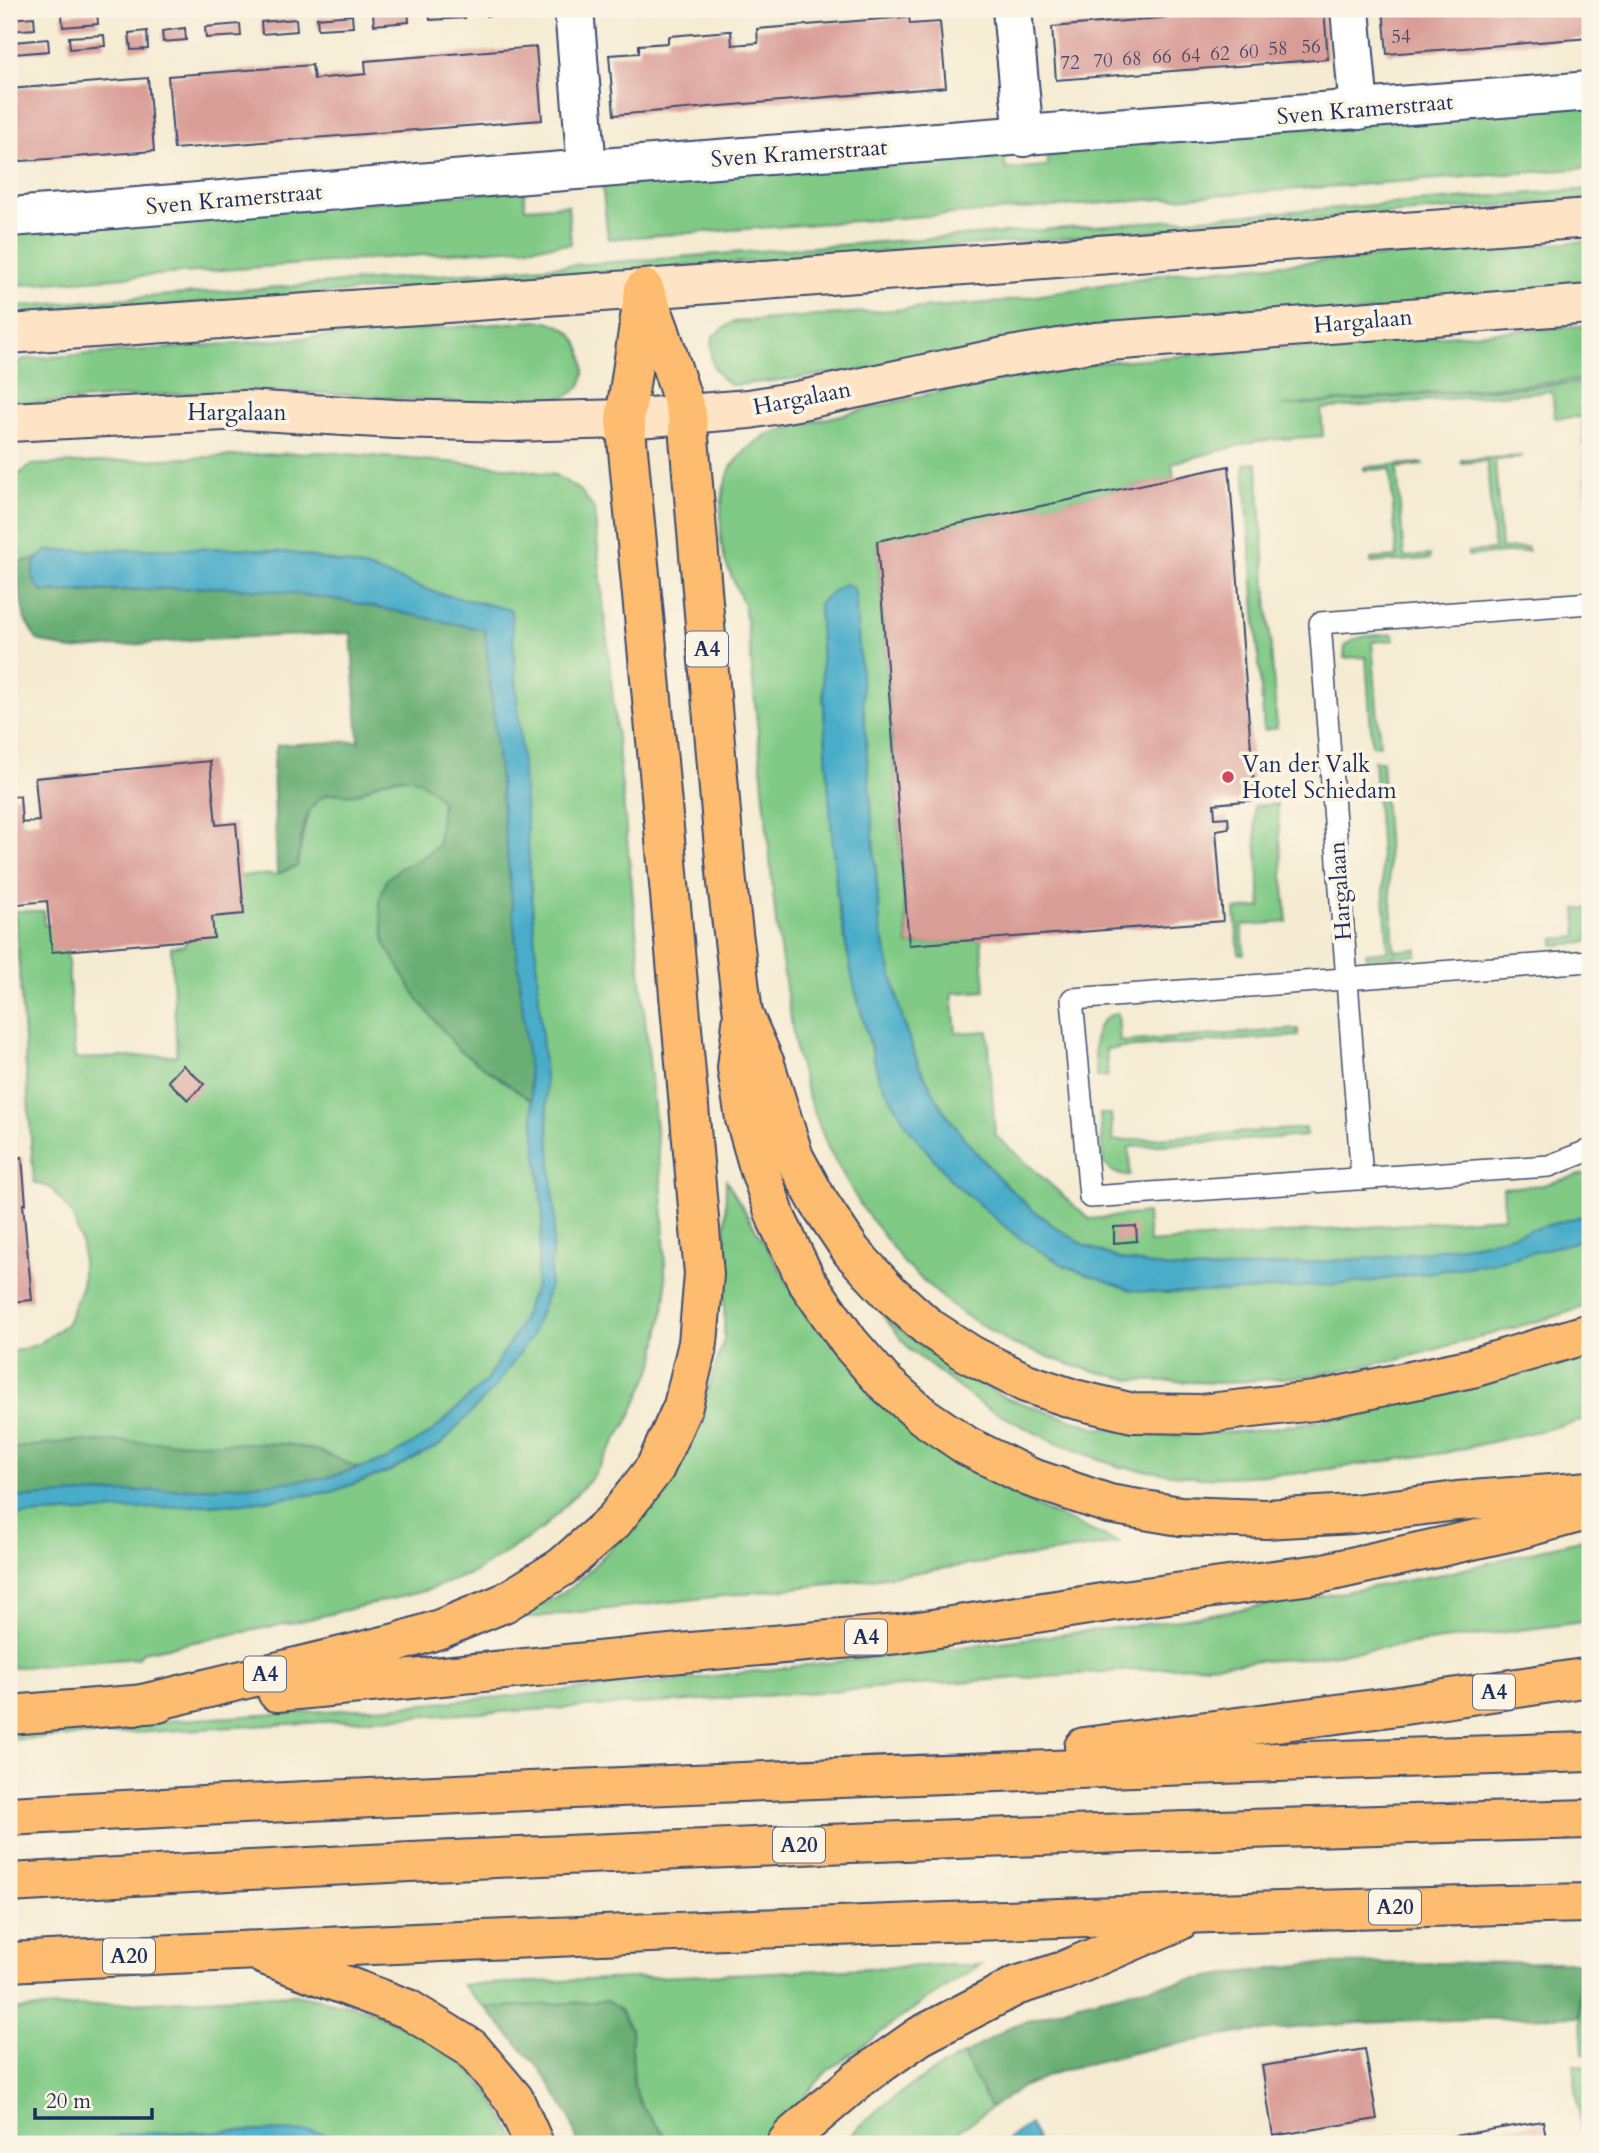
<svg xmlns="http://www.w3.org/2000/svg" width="1599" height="2153" font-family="Cardo,serif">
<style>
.green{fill:#81ca86;stroke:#4e7c72;stroke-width:2}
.forest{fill:#68ae73;stroke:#426e68;stroke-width:2}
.water{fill:#4aadc9;stroke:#326e94;stroke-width:2}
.building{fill:#d99d97}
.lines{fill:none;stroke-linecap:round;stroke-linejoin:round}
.lane-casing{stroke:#3c4b6f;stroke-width:24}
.street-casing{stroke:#3c4b6f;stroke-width:42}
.secondary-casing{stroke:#3c4b6f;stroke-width:42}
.highway-casing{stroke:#3c4b6f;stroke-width:42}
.lane{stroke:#fff;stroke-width:21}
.street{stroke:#fff;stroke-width:38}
.secondary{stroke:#fee4c5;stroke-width:38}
.highway{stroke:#fdbc6f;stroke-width:38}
.poi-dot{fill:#d1495b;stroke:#fcf5e5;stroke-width:2.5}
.labels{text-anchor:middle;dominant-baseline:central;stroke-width:7;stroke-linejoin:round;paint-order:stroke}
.number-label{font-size:19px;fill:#4a4a6c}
.shield{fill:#fcf5e5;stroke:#5e6a86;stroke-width:2}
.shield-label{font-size:21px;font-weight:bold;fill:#1b2f5e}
.street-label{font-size:23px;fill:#1b2f5e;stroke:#fcf5e5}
.poi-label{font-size:23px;fill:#1b2f5e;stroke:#fcf5e5;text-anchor:start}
</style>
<rect width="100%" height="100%" fill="#fcf5e5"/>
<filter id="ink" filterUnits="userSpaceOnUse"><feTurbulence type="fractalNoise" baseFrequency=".0143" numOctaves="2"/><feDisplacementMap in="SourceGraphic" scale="14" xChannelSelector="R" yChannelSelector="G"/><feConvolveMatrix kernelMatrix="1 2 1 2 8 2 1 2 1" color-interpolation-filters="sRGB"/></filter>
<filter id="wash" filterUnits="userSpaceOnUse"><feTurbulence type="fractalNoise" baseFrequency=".00686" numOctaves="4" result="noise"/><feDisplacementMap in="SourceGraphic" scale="28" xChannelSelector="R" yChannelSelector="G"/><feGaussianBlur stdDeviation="1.57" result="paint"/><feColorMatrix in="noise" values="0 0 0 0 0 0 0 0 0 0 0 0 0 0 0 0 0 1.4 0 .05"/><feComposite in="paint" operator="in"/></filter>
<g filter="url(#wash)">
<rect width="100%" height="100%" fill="#f5ebd2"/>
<!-- green -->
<g class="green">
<path d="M1590,104V168L608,239L602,183L1004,151L1006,169L1048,166L1047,147Z"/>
<path d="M1590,189V199L9,317V307Z"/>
<path d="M524,190L525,208L568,205L571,244L9,286V231Z"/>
<path d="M1590,241V286L746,384L730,385C711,370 708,360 713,336L733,322L1000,302L1178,272Z"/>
<path d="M537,321C548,322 558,323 567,330C583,342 592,377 575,391C555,408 492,403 466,402C407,401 349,393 290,392C201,390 112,398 24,404L12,399L9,393V369L12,364L24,359Z"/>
<path d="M1590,325V379L1282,406L1590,382V526L1582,417L1555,418L1552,391L1321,409L1323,436L1257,441L1172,463L1174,478L877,542L908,945L981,939L985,991L952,993L956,1033L988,1031L995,1135L1089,1219L1147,1213L1149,1243L1504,1217L1503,1188L1543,1185L1590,1172V1214L1482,1243L1397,1256L1212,1270L1176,1269L1122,1260L1086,1246L1055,1227L1026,1204L996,1175L968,1143L942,1108L919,1066L904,1025L880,926L853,588C840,580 829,595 819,604L827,769L837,898L853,981L879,1078L951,1180L1159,1293L1245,1291L1366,1282L1491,1263L1590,1238V1305L1553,1317L1397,1360L1307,1376L1225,1383L1131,1380L1074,1366L1010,1343L954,1308L905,1264L861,1206L828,1148L808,1096L796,1053L776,923L749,639L744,605L725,561L721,541V509L724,487L731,467L748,448L766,435L799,425L984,381L1102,362Z"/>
<path d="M321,452L499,466L555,475L581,491L594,509L662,1188L666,1295L654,1365L628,1421L592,1478L542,1529L475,1572L428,1590L305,1620L143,1652L138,1658L9,1668V1516L244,1503L331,1492L390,1471L494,1389L549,1289L511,610L437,593L367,568L292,553L242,548L47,551L36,559L14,563L9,493L15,477L32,465Z"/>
<path d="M1521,456V458L1495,460L1501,549L1528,547V551L1468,556V552L1494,550L1487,461L1461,463V460Z"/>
<path d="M1257,463L1277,728L1264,730L1244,464Z"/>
<path d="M1422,463L1423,465L1397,468L1404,557L1430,555V559L1371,563V559L1397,557L1390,469L1364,470V467Z"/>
<path d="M1393,634L1394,640L1372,642L1380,745H1372L1366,657L1344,658L1345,647C1357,633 1376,636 1393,634Z"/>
<path d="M1374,761H1382L1394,951L1417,949V955L1367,958L1366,953L1388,951Z"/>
<path d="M414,777L431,787L442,801L438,846L419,860L400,868L458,1049L532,1101L543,1215L536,1285L518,1329L486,1381L432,1432L385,1460L358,1468L319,1451L286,1444L73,1441L9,1449V1353L39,1344L67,1323L82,1285V1246L72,1214L51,1188L34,1182L15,911H44V925H65L75,1059L177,1055L171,947L185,945L184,879L277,874L297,866C301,847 304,805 323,796C335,791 345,796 356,794C363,792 370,786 376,784C389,778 401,778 414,777Z"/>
<path d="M1277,804L1287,922L1242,925L1244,954H1239L1235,910L1261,907L1254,806Z"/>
<path d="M1590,908V940L1584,943L1554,945V939L1578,937L1576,909Z"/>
<path d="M1118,1013L1120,1042L1298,1029V1036L1106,1049L1108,1076L1097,1077C1095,1053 1087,1019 1118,1013Z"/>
<path d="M1100,1114H1111L1113,1141L1305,1128L1306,1136L1129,1147L1130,1176C1119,1176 1110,1172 1103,1162Z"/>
<path d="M726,1180L800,1302L929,1439L977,1475L1048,1512L1120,1543L857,1581L518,1619L575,1585L618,1541L662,1490L698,1420L724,1339Z"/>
<path d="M882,1315L933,1355L1006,1398L1097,1428L1183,1435L1251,1431L1331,1419L1455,1390L1590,1352V1419L1444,1453L1292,1474L1201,1478L1120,1467L1051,1441L980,1404L910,1350Z"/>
<path d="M1590,1537V1621L1305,1658L674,1702L9,1740V1731L403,1706L672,1681L986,1644L1154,1623L1299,1600L1449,1573Z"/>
<path d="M1578,1962L1590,1964V2054H1583Z"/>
<path d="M945,1965H980L923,2002L827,2071L762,2144H671L641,2105L634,2086L631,2030L607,2001L485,2008L462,1985Z"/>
<path d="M295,1994L366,2009L449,2049L489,2092L519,2144H347L321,2132L124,2134L99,2144H9V2010Z"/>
<path d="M963,2055L991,2108L959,2131L944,2144H843C874,2108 921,2077 963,2055Z"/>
<path d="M1573,2065L1590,2066V2144H1583Z"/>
</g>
<!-- forest -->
<g class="forest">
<path d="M36,559L33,570L52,593L220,587L275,591L341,600L485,630L532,1101L458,1049L419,1001L385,944L379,901L387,879L400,868L419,860L438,846L442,801C422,777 405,771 375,784C369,787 362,793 355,794C339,796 329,788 315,803C301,818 301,847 297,866L277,874L273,766L277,745L359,741L351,633L202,639L70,650L37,640L25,620L14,563Z"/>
<path d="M73,1441L286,1444L319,1451L358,1468L327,1478L242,1486L9,1498V1449Z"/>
<path d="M1578,1962L1580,2016L1359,2023L1246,2032L1149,2049L1062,2070L1022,2087L991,2108L963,2055L1010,2027L1079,2003L1139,1989L1221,1975L1309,1964Z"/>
<path d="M607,2001L620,2010L631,2030L634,2086L641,2105L671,2144H578L569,2115L540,2069L485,2008Z"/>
</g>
<!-- water -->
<g class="water">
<path d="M242,548L292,553L367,568L437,593L511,610L555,1218L549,1289L531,1337L494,1389L441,1444L390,1471L331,1492L244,1503L9,1516V1498L242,1486L327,1478L385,1460L432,1432L486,1381L518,1329L536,1285L543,1215L485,630L341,600L275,591L220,587L42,592C28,576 30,563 47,551Z"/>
<path d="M846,584L853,588L855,593L880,926L904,1025L919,1066L942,1108L968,1143L996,1175L1026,1204L1055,1227L1086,1246L1122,1260L1175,1269L1212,1270L1397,1256L1482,1243L1590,1214V1238L1491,1263L1366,1282L1245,1291L1159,1293L1131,1290L1065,1266L1019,1238L984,1209L951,1180L909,1129L879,1078L853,981L837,898L827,769L819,604L840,586Z"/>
<path d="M1030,2124L1039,2144H1011L1008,2139Z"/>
<path d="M249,2131L321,2132L347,2144H99L124,2134Z"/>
</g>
<g id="blocks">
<!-- building -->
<g class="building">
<path d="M231,9H262V11L231,14Z"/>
<path d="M429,9H464L465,18L430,20Z"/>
<path d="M485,9H521V13L486,16Z"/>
<path d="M1272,9H1324L1328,59L1056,80L1052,27Z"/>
<path d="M1383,9H1590V38L1387,54Z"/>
<path d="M408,10L409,22L374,25L373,13Z"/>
<path d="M97,12L98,24L63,27L62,15Z"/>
<path d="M352,15L353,27L318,29L317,18Z"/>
<path d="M34,17L35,29L9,31V19Z"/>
<path d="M907,17H909L910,24L940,22L946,87L614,115L609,55L639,53V45L668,43V37L670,36L729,31H731L732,45L758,43L757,29Z"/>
<path d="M296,19L297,31L262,34L261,22Z"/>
<path d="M240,24L241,36L206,38L205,27Z"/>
<path d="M185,28L186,40L163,42L162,31Z"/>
<path d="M147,31L148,49L131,50L129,33Z"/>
<path d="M104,35L105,46L70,49L69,37Z"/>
<path d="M48,39L49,51L14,54L13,42Z"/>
<path d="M536,47L542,120L174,149L168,76L312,65L314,79L366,74L365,61Z"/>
<path d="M148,78L154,151L9,162V89Z"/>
<path d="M1229,466L1255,800L1214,804L1215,818L1228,817L1229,828L1216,830L1223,921L909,945L877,541Z"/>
<path d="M210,761L216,825L236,823L244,914L212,917L214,938L52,952L47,901L9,905V797L20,796L22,823L39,821L35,778Z"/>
<path d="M183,1065L204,1084L188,1100L168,1081Z"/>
<path d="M9,1095H11L16,1158L22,1157L26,1204H23L32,1300L9,1302Z"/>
<path d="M1136,1226L1137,1241L1114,1243V1227Z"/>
<path d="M1365,2049L1377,2119L1273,2136L1262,2066Z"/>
<path d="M1543,2121L1547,2144H1412V2143Z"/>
</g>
</g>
</g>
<g filter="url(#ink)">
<use href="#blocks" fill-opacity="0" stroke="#3c4b6f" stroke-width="2"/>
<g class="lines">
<defs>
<g id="lane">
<path d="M1590,961L1072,999L1090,1197L1549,1166L1590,1150"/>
<path d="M1362,1179L1320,623L1590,603"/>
</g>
<g id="street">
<path d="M574,9L587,169"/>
<path d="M1012,9L1024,137"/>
<path d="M1350,9L1359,110"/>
<path d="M9,217C202,203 395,184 589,169C923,142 1257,119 1590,91"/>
</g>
<g id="secondary">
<path d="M9,334L644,289L1590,218"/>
<path d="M9,422L244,410L395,419L508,422L625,419L749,409L797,401L1004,357L1096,342L1590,304"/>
</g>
<g id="highway">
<path d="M644,289L659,328L687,414L727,883L743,1014L737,1068L745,1119L759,1168L777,1220L806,1280L849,1342L883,1381L923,1416L967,1446L1029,1477L1109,1504L1180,1516L1265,1519L1353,1514L1457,1501L1590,1491"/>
<path d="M743,1014L765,1064L794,1157L818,1201L852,1252L889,1292L928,1327L971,1355L1026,1383L1074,1399L1133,1413L1200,1414L1314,1401L1472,1368L1590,1333"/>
<path d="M277,1692L691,1652L899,1634L1115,1601L1319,1574L1513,1531L1590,1510"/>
<path d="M134,1706L396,1643L440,1629L504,1603L562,1567L614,1521L655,1468L683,1406L698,1343L704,1274L658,761L625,419L644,291"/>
<path d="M9,1715L158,1703"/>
<path d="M1084,1747L1398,1706L1590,1677"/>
<path d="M9,1816C536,1788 1063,1768 1590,1752"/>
<path d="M9,1883C536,1853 1063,1833 1590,1819"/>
<path d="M264,1955L408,2009L471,2048L514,2099L534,2144"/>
<path d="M9,1962C536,1936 1063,1915 1590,1903"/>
<path d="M786,2144L792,2136L860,2078L920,2036L1016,1986L1063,1971L1179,1921"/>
</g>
</defs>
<!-- lane casing -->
<use href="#lane" class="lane-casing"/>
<!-- street casing -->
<use href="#street" class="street-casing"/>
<!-- secondary casing -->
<use href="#secondary" class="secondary-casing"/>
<!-- highway casing -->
<use href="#highway" class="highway-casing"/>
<!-- lane -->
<use href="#lane" class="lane"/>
<!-- street -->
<use href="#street" class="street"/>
<!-- secondary -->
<use href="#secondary" class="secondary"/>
<!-- highway -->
<use href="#highway" class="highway"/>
</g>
</g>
<!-- markers -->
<circle class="poi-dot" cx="1228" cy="777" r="7"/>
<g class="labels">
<!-- number labels -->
<g class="number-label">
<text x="1401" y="37">54</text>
<text x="1311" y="47">56</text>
<text x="1278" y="49">58</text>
<text x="1249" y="52">60</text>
<text x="1220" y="54">62</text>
<text x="1191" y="56">64</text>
<text x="1162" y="57">66</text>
<text x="1132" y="59">68</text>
<text x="1103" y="61">70</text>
<text x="1070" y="63">72</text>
</g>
<!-- shield labels -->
<g class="shield">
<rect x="686" y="631.5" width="42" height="35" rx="5"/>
<rect x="845" y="1619.5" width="42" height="35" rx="5"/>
<rect x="244" y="1656.5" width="42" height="35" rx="5"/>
<rect x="1473" y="1674.5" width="42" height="35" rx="5"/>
<rect x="773" y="1827.5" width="52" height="35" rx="5"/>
<rect x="1369" y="1889.5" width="52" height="35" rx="5"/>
<rect x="103" y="1938.5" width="52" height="35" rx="5"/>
</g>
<g class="shield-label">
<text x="707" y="649">A4</text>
<text x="866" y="1637">A4</text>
<text x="265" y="1674">A4</text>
<text x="1494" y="1692">A4</text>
<text x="799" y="1845">A20</text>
<text x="1395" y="1907">A20</text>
<text x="129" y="1956">A20</text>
</g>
<!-- street labels -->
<g class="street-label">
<text transform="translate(1365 109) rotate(-5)">Sven Kramerstraat</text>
<text transform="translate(799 153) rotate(-4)">Sven Kramerstraat</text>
<text transform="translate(234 199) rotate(-5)">Sven Kramerstraat</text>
<text transform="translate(1363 321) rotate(-5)">Hargalaan</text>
<text transform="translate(802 398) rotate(-11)">Hargalaan</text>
<text x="237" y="412">Hargalaan</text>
<text transform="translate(1340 891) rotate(-94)">Hargalaan</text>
</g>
<!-- poi labels -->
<g class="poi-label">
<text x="1242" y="764">Van der Valk<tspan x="1242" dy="26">Hotel Schiedam</tspan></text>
</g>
</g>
<!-- margin -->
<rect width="1599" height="2153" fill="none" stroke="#fcf5e5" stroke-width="35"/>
<!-- scale -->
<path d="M35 2108v10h117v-10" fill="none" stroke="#1b2f5e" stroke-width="3.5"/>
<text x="46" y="2108" font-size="21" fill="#1b2f5e" stroke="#fcf5e5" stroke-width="5" paint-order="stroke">20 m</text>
</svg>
